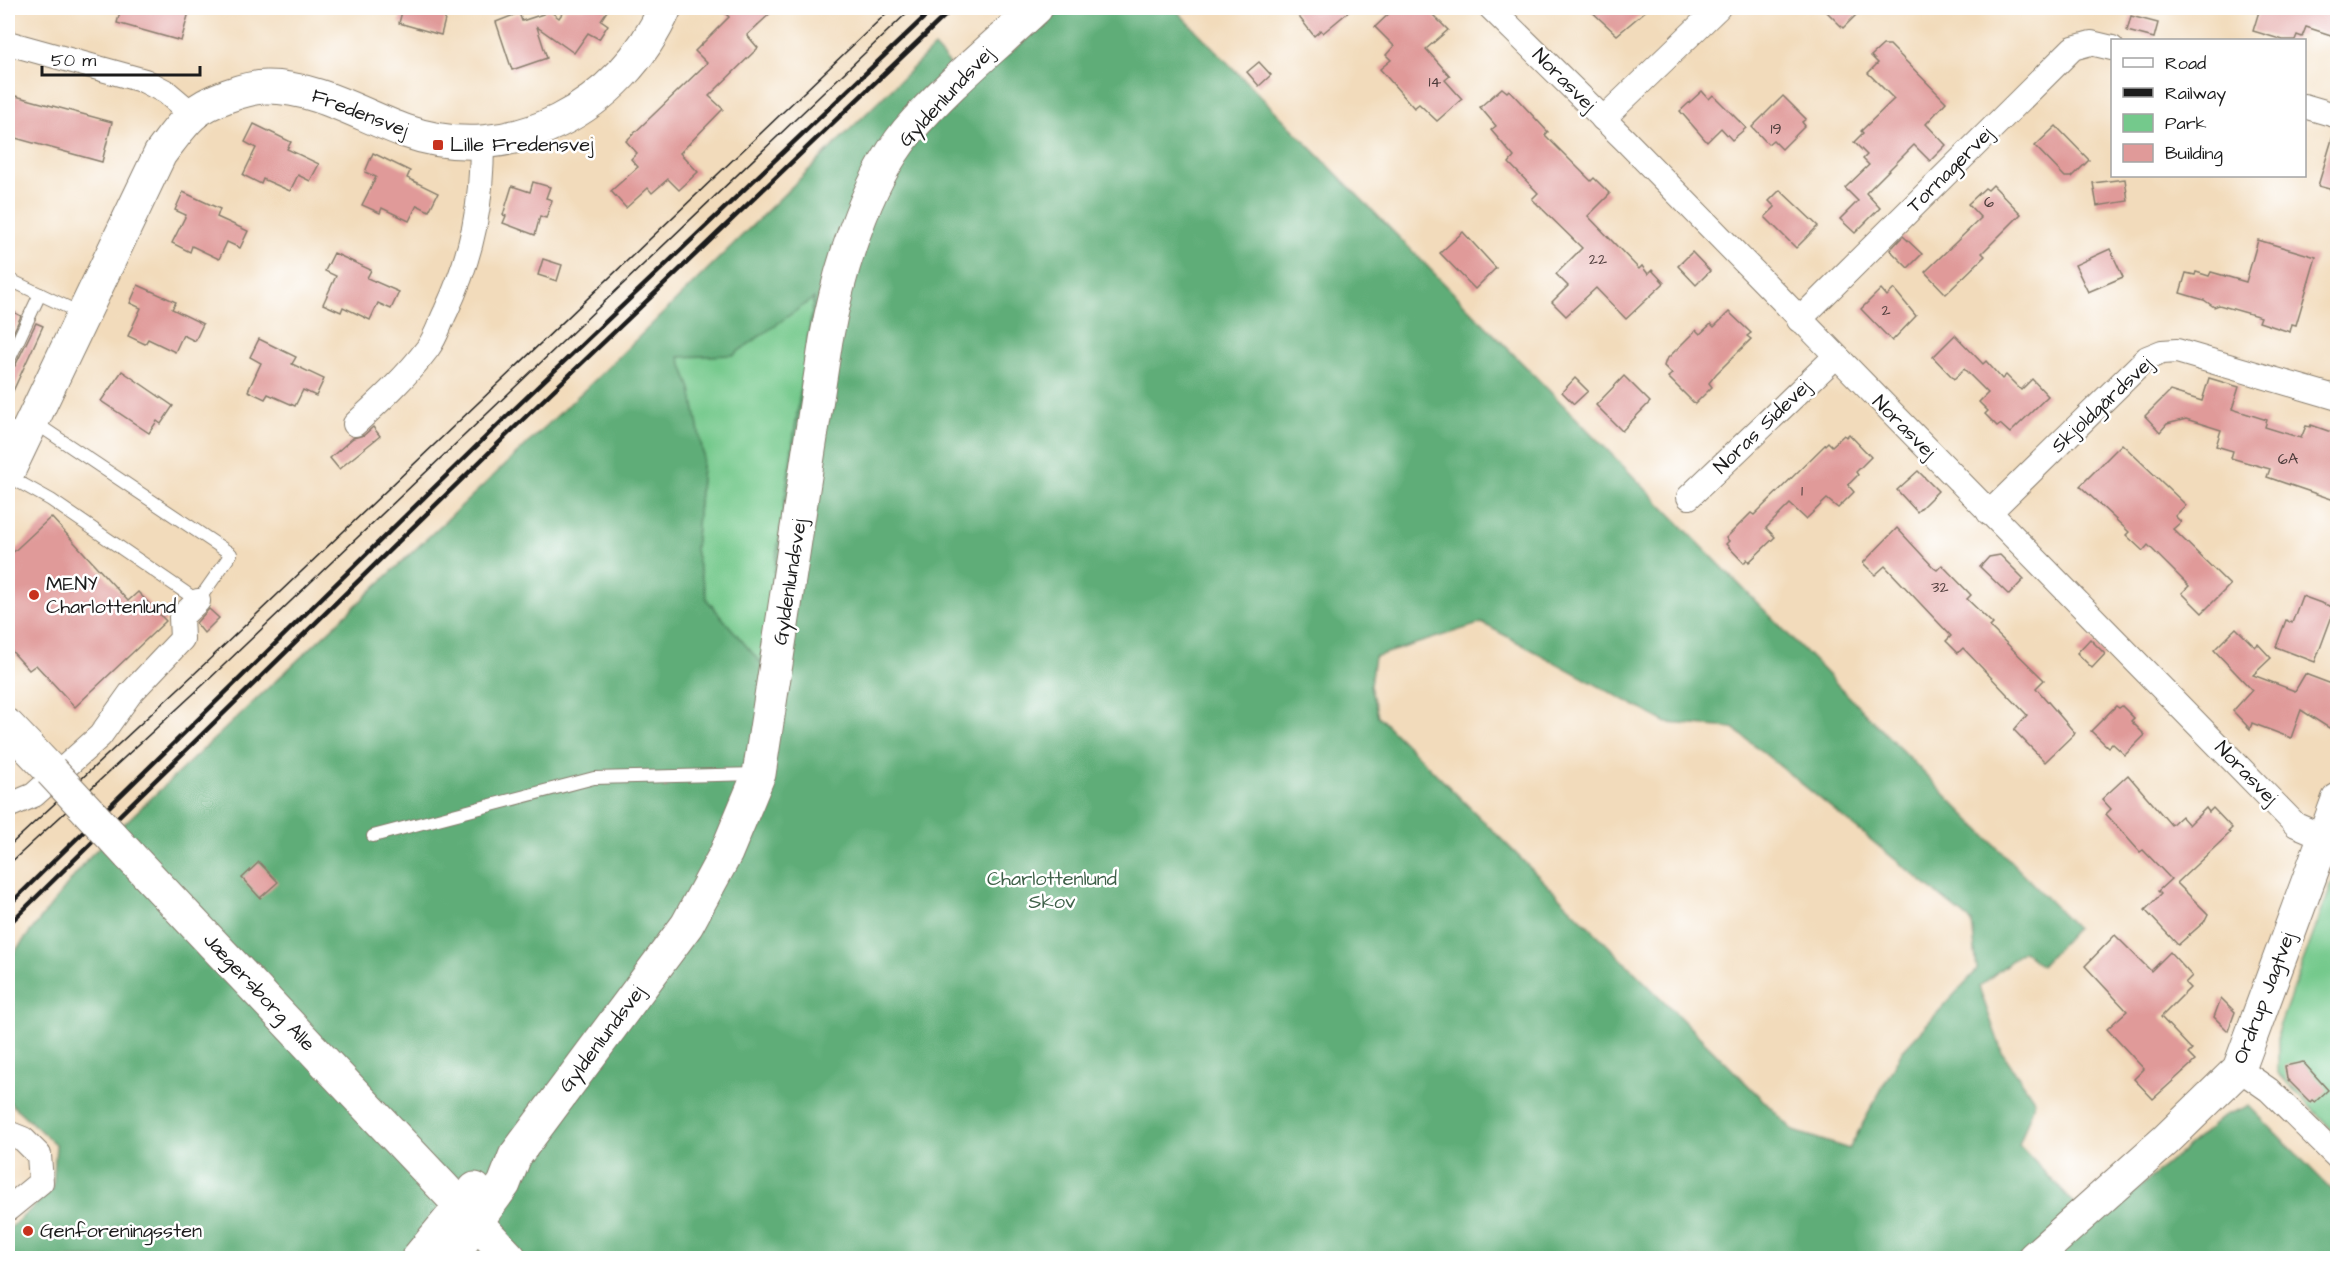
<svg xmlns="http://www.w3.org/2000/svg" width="2345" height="1266" font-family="'Architects Daughter',sans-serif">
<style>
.green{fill:#74c98c;stroke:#487254;stroke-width:1.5}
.forest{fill:#5fad78;stroke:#3e644a;stroke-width:1.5;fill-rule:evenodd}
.building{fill:#e09a99}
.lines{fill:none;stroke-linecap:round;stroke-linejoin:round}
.lane-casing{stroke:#877c6c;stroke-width:14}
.street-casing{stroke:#877c6c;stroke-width:26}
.secondary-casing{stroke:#877c6c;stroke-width:35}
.lane{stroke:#fff;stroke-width:12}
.street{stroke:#fff;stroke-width:24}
.secondary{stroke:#fff;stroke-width:33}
.tram{stroke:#1c1c1c;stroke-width:1.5}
.rail{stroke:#1c1c1c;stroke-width:4.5}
.secondary-bridge-casing{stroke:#877c6c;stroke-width:35;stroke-linecap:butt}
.secondary-bridge{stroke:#fff;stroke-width:33}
.poi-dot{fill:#c8321e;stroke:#fff;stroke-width:2}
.labels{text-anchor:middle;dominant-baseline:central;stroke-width:5;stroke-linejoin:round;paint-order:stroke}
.number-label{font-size:16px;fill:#4d3c3b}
.street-label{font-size:20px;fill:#1c1c1c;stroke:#fff}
.poi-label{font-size:20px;fill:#1c1c1c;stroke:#fff;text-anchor:start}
.park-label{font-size:20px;fill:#3f6149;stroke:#fff}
</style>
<rect width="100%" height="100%" fill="#fff"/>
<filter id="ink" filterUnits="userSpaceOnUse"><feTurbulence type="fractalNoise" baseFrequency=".0167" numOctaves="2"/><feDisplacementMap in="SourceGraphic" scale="12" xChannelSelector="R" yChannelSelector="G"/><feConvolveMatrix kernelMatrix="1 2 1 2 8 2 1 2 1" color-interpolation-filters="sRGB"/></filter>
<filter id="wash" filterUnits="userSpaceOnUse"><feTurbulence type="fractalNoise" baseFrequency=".008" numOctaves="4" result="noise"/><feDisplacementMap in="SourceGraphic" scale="24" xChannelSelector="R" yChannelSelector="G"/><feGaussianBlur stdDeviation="1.35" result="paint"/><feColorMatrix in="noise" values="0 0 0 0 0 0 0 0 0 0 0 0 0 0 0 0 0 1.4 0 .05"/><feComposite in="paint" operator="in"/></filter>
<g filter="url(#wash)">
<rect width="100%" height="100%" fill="#f2dbbb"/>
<!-- green -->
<g class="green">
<path d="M814,297L761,664L707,600L695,550L703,454L679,356L733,355Z"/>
<path d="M2337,870V1135L2278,1073V1030Z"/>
</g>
<!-- forest -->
<path class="forest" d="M1064,8H1174L2076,928L2041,966L2023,951L1979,987L2002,1052L2035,1101L2019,1145L2068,1197L2097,1223L2225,1115L2249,1106L2338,1196L2337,1258H8V1230L53,1189L56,1145L8,1101V960L91,855L597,378L934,47L970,86ZM814,298L761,663L707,600L695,550L703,454L691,389L679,357L733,355ZM1482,623L1667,723L1733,728L1972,922L1977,970L1902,1051L1849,1149L1794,1131L1378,716L1370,686L1374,657Z"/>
<g id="blocks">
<!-- building -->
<g class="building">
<path d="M121,8H172L189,12L181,41L117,23Z"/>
<path d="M403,8H448L441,35L399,23Z"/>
<path d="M566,8H609L601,20L608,25L599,39L588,33L574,53L537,27L547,58L512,70L496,22L519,13L522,21L543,14L547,9L559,18Z"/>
<path d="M720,8H776L747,35L758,48L709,96L723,109L680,153L698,172L679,190L668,179L652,193L648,188L626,208L611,191L638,167L631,159L637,153L626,141L707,63L695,51L729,17Z"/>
<path d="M1292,8H1353L1323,33L1321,30L1314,36Z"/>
<path d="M1395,8H1426L1448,30L1426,49L1450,76L1445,80L1462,99L1437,121L1419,104L1414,108L1380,69L1391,60L1386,55L1394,46L1375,27Z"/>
<path d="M1588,8H1649L1617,35Z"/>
<path d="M1823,8H1863L1843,28Z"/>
<path d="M2260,8H2337V37L2306,27L2302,37L2297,35L2295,40H2283L2253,31Z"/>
<path d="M2131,16L2158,23L2154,38L2127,31Z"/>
<path d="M1883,45H1890L1946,102L1926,124L1946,145L1930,161L1914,145L1866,193L1880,208L1855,233L1840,219L1858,201L1845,188L1869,165L1863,159L1867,155L1854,142L1863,133L1861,131L1894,99L1868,73L1878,63L1871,56Z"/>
<path d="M1259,62L1271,75L1259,86L1247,72Z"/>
<path d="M1502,88L1507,92L1509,90L1548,132L1545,135L1591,181L1594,178L1610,194L1588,216L1639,269L1642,266L1648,274L1652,270L1664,283L1626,319L1596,288L1566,316L1552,302L1568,286L1556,274L1582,248L1532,199L1538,193L1509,163L1514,157L1491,130L1496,126L1480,107Z"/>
<path d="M1702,91L1709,99L1713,95L1746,128L1732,140L1721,128L1707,142L1680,111Z"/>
<path d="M8,94L112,122L102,162L8,136Z"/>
<path d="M1783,96L1806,119L1802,122L1805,126L1782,149L1773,140L1768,144L1752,127Z"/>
<path d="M254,124L291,142L287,149L319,164L310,181L298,175L290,191L263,179L261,184L243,175L256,148L245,142Z"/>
<path d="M2056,126L2089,160L2072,177H2065L2035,146Z"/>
<path d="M2333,136L2337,137V191L2318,186Z"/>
<path d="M373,153L410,171L407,178L438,193L429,211L417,205L409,221L382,208L380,213L362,205L376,177L365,172Z"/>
<path d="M2125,179L2128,201L2097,206L2093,183Z"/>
<path d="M533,182L550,187L546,198L552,200L546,218L540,216L535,235L503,223L506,216L503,215L512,186L530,192Z"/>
<path d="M1993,185L2021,214L1982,253L1985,256L1946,294L1925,272L1981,218L1968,204L1985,188L1988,190Z"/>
<path d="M1780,190L1818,226L1796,248L1765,217L1775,207L1769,201Z"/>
<path d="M183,192L220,209L217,217L248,231L240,248L227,242L219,259L192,246L190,252L172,243L186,215L175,210Z"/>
<path d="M1463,232L1496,268L1475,289L1440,253Z"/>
<path d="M1903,236L1922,254L1908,268L1890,250Z"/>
<path d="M2258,240L2316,257L2296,325L2292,324L2290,332L2259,322L2261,317L2219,305L2214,307L2204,300L2180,293L2186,273L2195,275L2196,272L2209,276L2211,272L2246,282Z"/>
<path d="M2110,249L2123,277L2088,292L2075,265Z"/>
<path d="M1692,252L1710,271L1696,285L1678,266Z"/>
<path d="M334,253L371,270L367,278L399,292L391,309L378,303L370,320L343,307L341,312L323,304L336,276L325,271Z"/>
<path d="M543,259L562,265L557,281L538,275Z"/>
<path d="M138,285L176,302L172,309L203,324L195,341L183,335L175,352L148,339L145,344L128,336L141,308L130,303Z"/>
<path d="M1881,289L1887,296L1894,289L1916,316L1892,341L1861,309Z"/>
<path d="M8,309L21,316L8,344Z"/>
<path d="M1729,312L1751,333L1747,336L1751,339L1716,374L1709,383L1712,387L1695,404L1668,377L1672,374L1664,366L1666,360L1696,330L1700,334L1711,324L1714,327Z"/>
<path d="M36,323L43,326L8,402V370L15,366Z"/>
<path d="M1955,335L1983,364L1986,361L2002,379L2006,375L2021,390L2032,379L2048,396L2010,433L2000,424L1997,426L1985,414L1988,411L1979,402L1988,393L1964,369L1954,379L1933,357Z"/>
<path d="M259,339L296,357L292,364L324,379L316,396L303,390L295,406L268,394L265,399L248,391L261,363L250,357Z"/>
<path d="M122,371L173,406L161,424L157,421L149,433L101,401Z"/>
<path d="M1624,376L1650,402L1622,431L1596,405Z"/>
<path d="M1575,378L1588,391L1574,404L1562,392Z"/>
<path d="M2209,378L2239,387L2232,409L2267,420L2265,427L2301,438L2306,426L2310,427L2311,425L2337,434V501L2267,477L2270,469L2231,458L2233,451L2216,446L2221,430L2186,419L2167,424L2160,432L2145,416L2170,391L2202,401Z"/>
<path d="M373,427L380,436L339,469L330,458L353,438L364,435Z"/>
<path d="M1849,434L1871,457L1856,472L1858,475L1848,485L1854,492L1838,508L1827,499L1806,519L1790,504L1766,528L1775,537L1749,562L1747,559L1744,563L1726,544L1729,541L1726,538L1751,513L1754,515L1828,442L1832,446L1844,435L1846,437Z"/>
<path d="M2122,444L2186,505L2175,516L2181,522L2173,529L2230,585L2202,613L2182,593L2189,586L2148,545L2143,551L2126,535L2129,532L2080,486Z"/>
<path d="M1918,471L1938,491L1917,512L1897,490Z"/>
<path d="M51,517L128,601L138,592L166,621L75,707L36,665L29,670L8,647V557Z"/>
<path d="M1897,528L1934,568L1937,570L1942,565L1971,595L1967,599L1993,624L1990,627L2044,680L2036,688L2075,733L2045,762L2014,730L2027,715L1963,648L1958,653L1946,641L1951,636L1885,566L1875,575L1863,563Z"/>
<path d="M2000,555L2024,579L2009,595L1980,567L1989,557Z"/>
<path d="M2302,596L2335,608L2315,662L2276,647L2286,620L2292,623Z"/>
<path d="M209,609L219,618L204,633L196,623Z"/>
<path d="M2236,628L2255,647L2258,644L2271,658L2253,675L2295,691L2305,674L2337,686V718L2329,728L2301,710L2291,738L2252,723L2250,729L2233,711L2252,690L2214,650Z"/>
<path d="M2090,639L2105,654L2092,668L2077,653Z"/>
<path d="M2116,706L2119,708L2122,706L2134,718L2131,721L2145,735L2125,755L2112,743L2108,747L2091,731Z"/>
<path d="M2128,775L2171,825L2181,816L2189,825L2206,808L2209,812L2213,808L2232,828L2228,832L2230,833L2177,883L2208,914L2204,922L2178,945L2145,910L2161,894L2158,891L2171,879L2143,850L2140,852L2106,814L2111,809L2102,799Z"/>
<path d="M259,862L278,882L260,898L242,878Z"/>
<path d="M2115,935L2151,971L2170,952L2192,976L2185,983L2190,988L2161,1017L2192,1050L2188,1054L2195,1061L2153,1099L2134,1079L2144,1069L2107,1029L2127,1011L2085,966Z"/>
<path d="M2221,998L2235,1012L2228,1031L2214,1017Z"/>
<path d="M2303,1062L2328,1090L2315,1102L2312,1100L2310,1102L2287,1079L2285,1066Z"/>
</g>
</g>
</g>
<g filter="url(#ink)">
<use href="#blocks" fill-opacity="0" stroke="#877c6c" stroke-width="1.5"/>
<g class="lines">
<defs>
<g id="lane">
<path d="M8,279L82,314"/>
<path d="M8,362L40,294"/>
<path d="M8,426L26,435"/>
<path d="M8,476L51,500L198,601L231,554L34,422"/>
<path d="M373,836L594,778L757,774"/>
</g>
<g id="street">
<path d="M1491,8L1625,140L2296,825L2324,837"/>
<path d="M8,43L145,81L166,92L192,114"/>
<path d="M2304,106L2338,116"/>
<path d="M1603,119L1718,8"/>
<path d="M1799,320L2073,48L2091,43L2112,48"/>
<path d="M355,424C381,400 407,376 428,348C436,337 440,323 446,311C473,253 482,204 482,141"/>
<path d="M1689,497L1835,357"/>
<path d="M1989,513L2147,358L2162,352L2177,351L2338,398"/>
<path d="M8,806L34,795L100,736L130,694L182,639L181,617L198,601"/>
<path d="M2239,1069L2269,1090L2338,1158"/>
<path d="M8,1133L23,1139L39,1155L41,1182L8,1209"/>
</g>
<g id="secondary">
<path d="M8,472L160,154C170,141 180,126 192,115C207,101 247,87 267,87C317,87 360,115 405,131C511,169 622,107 665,8"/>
<path d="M8,726L51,771"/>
<path d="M129,855L510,1258"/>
<path d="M418,1258L475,1189"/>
<path d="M450,1258L504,1184L515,1156L687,925L726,853L759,774L826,340C838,274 864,185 907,132C945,87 993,48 1036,8"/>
<path d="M2034,1258L2166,1140L2239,1069L2338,800"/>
</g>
</defs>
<!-- lane casing -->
<use href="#lane" class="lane-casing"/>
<!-- street casing -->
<use href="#street" class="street-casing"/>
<!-- secondary casing -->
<use href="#secondary" class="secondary-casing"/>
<!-- lane -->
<use href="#lane" class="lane"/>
<!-- street -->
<use href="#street" class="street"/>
<!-- secondary -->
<use href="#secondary" class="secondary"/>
<!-- tram -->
<g class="tram">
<path d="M8,847L193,675L892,8"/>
<path d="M8,865L203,685L912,8"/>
</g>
<!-- rail -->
<g class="rail">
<path d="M8,906L505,418L934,8"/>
<path d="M8,925L514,428L953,8"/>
</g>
<defs>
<path id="secondary-bridge" d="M51,771L129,855"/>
</defs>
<!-- secondary-bridge casing -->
<use href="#secondary-bridge" class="secondary-bridge-casing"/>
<!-- secondary-bridge -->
<use href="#secondary-bridge" class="secondary-bridge"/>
</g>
</g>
<!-- markers -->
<g class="poi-dot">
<rect x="432" y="139" width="12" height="12" rx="3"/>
<circle cx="34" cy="595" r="6"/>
<circle cx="28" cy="1231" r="6"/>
</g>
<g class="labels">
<!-- number labels -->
<g class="number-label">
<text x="1435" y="82">14</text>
<text x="1776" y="129">19</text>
<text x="1989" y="202">6</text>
<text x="1598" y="259">22</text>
<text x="1886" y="310">2</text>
<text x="2288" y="459">6A</text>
<text x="1802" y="491">1</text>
<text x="1940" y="587">32</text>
</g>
<!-- street labels -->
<g class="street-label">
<text transform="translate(1564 80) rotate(45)">Norasvej</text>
<text transform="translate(946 97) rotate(-47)">Gyldenlundsvej</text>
<text transform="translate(360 113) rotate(21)">Fredensvej</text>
<text transform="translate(1950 170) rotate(-45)">Tornagervej</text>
<text transform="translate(2102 405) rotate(-43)">Skjoldgårdsvej</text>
<text transform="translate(1762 427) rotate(-44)">Noras Sidevej</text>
<text transform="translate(1904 427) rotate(45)">Norasvej</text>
<text transform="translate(790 582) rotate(-81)">Gyldenlundsvej</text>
<text transform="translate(2246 773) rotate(46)">Norasvej</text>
<text transform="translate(259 992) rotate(47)">Jægersborg Alle</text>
<text transform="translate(2264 998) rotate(-69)">Ordrup Jagtvej</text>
<text transform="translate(602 1039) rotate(-53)">Gyldenlundsvej</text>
</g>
<!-- poi labels -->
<g class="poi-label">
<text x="450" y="145">Lille Fredensvej</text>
<text x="46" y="584">MENY<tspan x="46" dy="23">Charlottenlund</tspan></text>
<text x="40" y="1231">Genforeningssten</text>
</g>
<!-- park labels -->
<g class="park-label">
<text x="1052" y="879">Charlottenlund<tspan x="1052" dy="23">Skov</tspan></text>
</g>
</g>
<!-- margin -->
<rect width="2345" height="1266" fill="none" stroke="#fff" stroke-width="30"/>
<!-- legend -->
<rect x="2111" y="39" width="195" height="138" fill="#ffffff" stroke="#a4a4a4" stroke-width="1.5"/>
<rect x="2123" y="58" width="30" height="9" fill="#ffffff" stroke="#a4a4a4" stroke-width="1.5"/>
<text x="2165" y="69" font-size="18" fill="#1c1c1c">Road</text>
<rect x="2123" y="88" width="30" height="9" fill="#1c1c1c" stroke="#a4a4a4" stroke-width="1.5"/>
<text x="2165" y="99" font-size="18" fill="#1c1c1c">Railway</text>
<rect x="2123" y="114" width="30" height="18" fill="#74c98c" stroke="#a4a4a4" stroke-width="1.5"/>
<text x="2165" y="129" font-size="18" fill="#1c1c1c">Park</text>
<rect x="2123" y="144" width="30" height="18" fill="#e09a99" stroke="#a4a4a4" stroke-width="1.5"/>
<text x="2165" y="159" font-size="18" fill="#1c1c1c">Building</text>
<!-- scale -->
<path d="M42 66v9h158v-9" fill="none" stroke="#1c1c1c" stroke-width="3"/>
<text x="51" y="66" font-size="18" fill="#1c1c1c" stroke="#ffffff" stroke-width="4.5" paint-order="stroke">50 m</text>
</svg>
